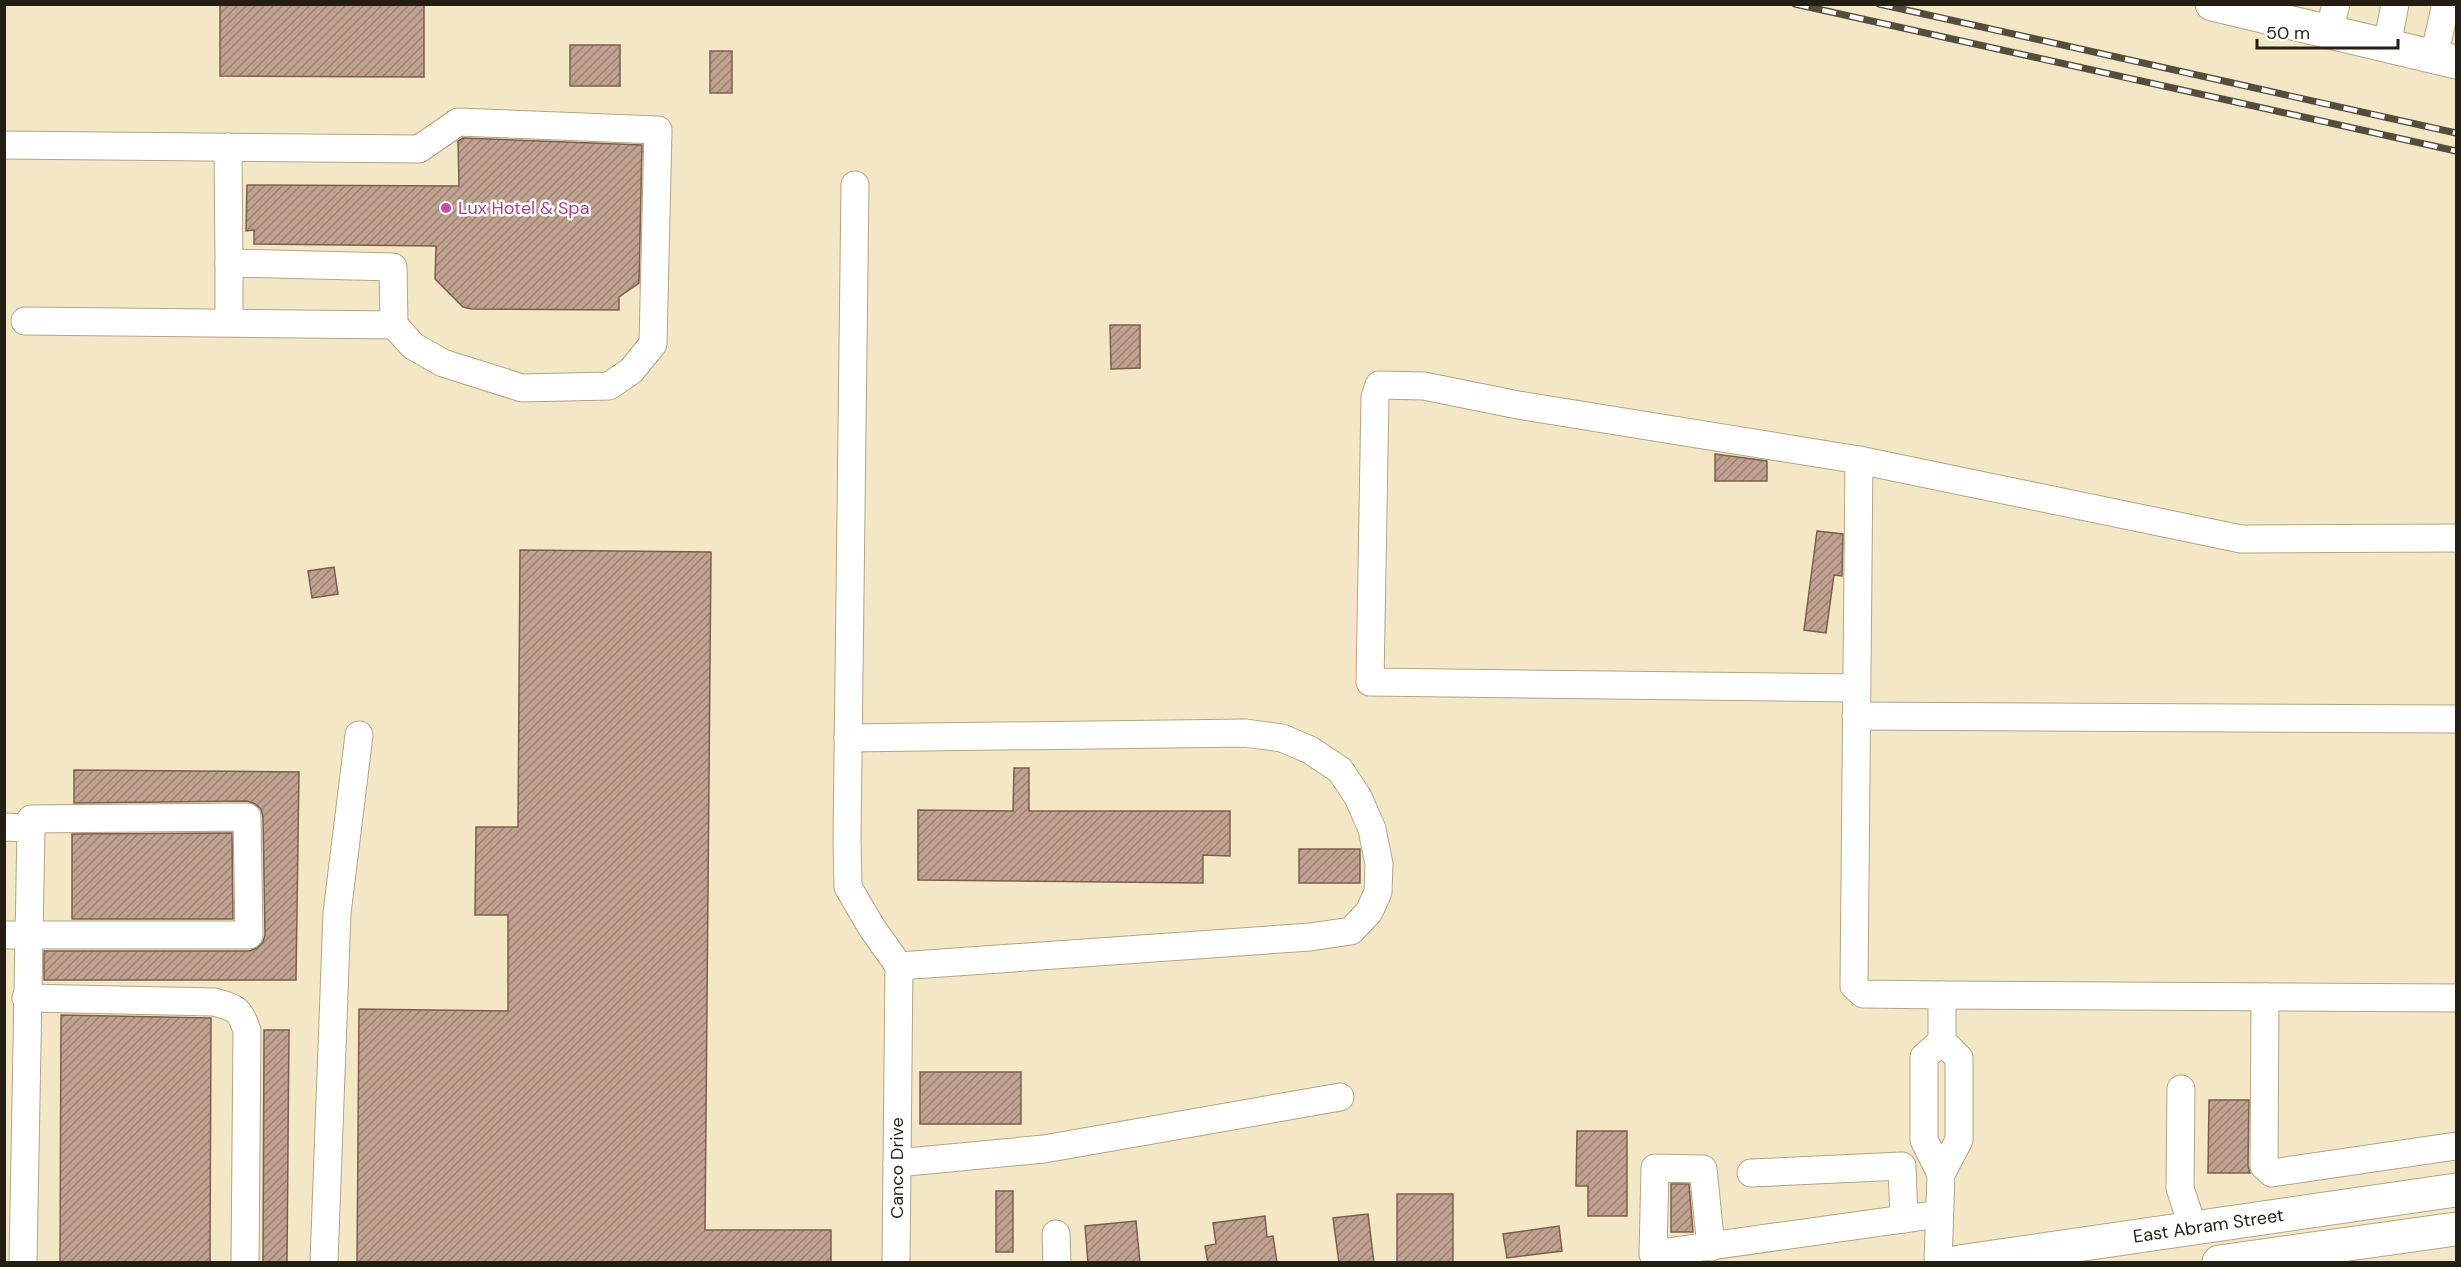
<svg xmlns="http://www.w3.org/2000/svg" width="2461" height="1267" font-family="'DM Sans',sans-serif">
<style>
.building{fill:url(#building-hatch);stroke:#7e5f4f;stroke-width:1.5}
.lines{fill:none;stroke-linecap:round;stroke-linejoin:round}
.minor-casing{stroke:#b1a584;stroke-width:29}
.major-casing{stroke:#b1a584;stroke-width:35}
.minor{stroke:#fff;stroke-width:27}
.major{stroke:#fff;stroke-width:33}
.rail-casing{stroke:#544d3b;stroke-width:7}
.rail{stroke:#fff;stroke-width:4.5;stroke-dasharray:14;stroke-linecap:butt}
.hotel-dot{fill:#d1479c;stroke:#fff;stroke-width:2}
.labels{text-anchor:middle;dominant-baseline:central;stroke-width:5;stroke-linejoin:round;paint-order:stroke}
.hotel-label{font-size:18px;fill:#b23c85;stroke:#fff;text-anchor:start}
.street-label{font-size:18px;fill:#241f12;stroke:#fff}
</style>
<defs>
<pattern id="building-hatch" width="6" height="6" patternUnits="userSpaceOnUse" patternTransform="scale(1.5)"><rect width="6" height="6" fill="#bfa190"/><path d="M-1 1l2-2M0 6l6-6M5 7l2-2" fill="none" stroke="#9b8374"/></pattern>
</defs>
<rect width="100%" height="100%" fill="#f4e7c5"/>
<!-- building -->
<g class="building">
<path d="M220,4H424V77L220,76Z"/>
<rect x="570" y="45" width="50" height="41"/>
<rect x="710" y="51" width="22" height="42"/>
<path d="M463,138L642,145L639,283L619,297V310L472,309L463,307L435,279L436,246L254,244V230L246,231L247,185L459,186L458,141Z"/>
<path d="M1110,325H1140V368L1111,369Z"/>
<path d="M1715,454L1767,461V481H1715Z"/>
<path d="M1817,531L1843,534L1842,576L1834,575L1826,633L1804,630Z"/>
<path d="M520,550L711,552L705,1230H831V1263H357L359,1009L508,1011V915H475L476,827H518Z"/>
<path d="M334,567L338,594L312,598L308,571Z"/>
<path d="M1014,768H1029V811H1230V856L1203,855V883L918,880V810L1013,811Z"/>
<path d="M74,770L299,772L296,980H44V951H249L257,948L263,942L265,935L263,817L261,809L255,804L247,801L74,803Z"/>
<path d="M232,833L233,919H72V834Z"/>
<rect x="1299" y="849" width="61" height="34"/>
<path d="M61,1015L211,1018L210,1263H60Z"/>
<path d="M264,1030H289L287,1263H263Z"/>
<rect x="920" y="1072" width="101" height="52"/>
<path d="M2209,1100H2249L2248,1166L2250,1173H2208Z"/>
<path d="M1577,1131H1627V1216H1588V1186H1576Z"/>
<path d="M1671,1184H1689L1693,1232H1671Z"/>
<rect x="996" y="1191" width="17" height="61"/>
<rect x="1397" y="1194" width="56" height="69"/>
<path d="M1368,1214L1374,1263H1339L1333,1218Z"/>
<path d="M1265,1216L1267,1237L1273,1236L1277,1263H1208L1205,1246L1216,1244L1213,1223Z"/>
<path d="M1136,1221L1140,1263H1088L1085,1226Z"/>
<path d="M1559,1226L1562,1251L1507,1258L1503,1234Z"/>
</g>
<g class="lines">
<defs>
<g id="minor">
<path d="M2329,32L2336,4"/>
<path d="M2387,46L2395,4"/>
<path d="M2434,56L2446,4"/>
<path d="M4,145L419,149L458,122L658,130L653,344L631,371L609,386L522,388L443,363L413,346L394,325L25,321"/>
<path d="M228,147L229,263L393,267L394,325"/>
<path d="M855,185L847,839L848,887L872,928L899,966L896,1262"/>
<path d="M229,263V322"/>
<path d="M1859,460L2241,539L2456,538"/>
<path d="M1856,688L1370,682L1375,397L1379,385L1424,386L1518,405L1859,460L1854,986L1863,994L1942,995V1041L1959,1058V1140L1941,1174L1938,1262"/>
<path d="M1856,716L2456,719"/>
<path d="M848,738L1245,733L1282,738L1310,750L1340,770L1358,797L1372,829L1379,864L1378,892L1369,912L1351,931L1310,937L899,966"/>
<path d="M4,827L31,828L23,1262"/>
<path d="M4,935H249L247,817L31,819V828"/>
<path d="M1942,995L2456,998"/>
<path d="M2265,997L2264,1166L2272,1173L2456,1146"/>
<path d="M26,998L214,1002C236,1008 240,1009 247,1031L245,1262"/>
<path d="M2181,1089L2180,1188L2193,1228"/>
<path d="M897,1163L1044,1149L1340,1097"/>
<path d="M1751,1173L1902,1166L1904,1219"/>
<path d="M1941,1174L1924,1140V1057L1942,1041"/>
<path d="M1056,1234L1057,1262"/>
<path d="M1711,1247L1703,1169L1655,1168L1653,1254L1939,1214"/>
<path d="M324,1262L337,913L359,735"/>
</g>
<g id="major">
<path d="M2212,4L2456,62"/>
<path id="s1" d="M1959,1262L2456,1190"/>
<path d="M2219,1262L2456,1229"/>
</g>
</defs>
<!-- minor casing -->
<use href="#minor" class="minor-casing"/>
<!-- major casing -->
<use href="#major" class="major-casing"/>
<!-- minor -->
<use href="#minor" class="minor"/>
<!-- major -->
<use href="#major" class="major"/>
<defs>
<g id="rail">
<path d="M1795,4L2456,151"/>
<path d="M1879,4L2456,133"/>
</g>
</defs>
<!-- rail casing -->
<use href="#rail" class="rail-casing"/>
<!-- rail -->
<use href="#rail" class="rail"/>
</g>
<!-- markers -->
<circle class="hotel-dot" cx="446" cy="208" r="6"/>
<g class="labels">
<!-- hotel labels -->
<g class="hotel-label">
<text x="458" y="208">Lux Hotel &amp; Spa</text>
</g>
<!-- street labels -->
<g class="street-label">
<text transform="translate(897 1168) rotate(-90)">Canco Drive</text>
<text stroke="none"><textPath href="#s1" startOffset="252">East Abram Street</textPath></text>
</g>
</g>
<!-- border -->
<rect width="2461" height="1267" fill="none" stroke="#241f12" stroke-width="12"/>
<!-- scale -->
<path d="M2257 39v9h141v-9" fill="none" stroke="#241f12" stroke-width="3"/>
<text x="2266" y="39" font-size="18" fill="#241f12" stroke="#ffffff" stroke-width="4.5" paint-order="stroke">50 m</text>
</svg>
